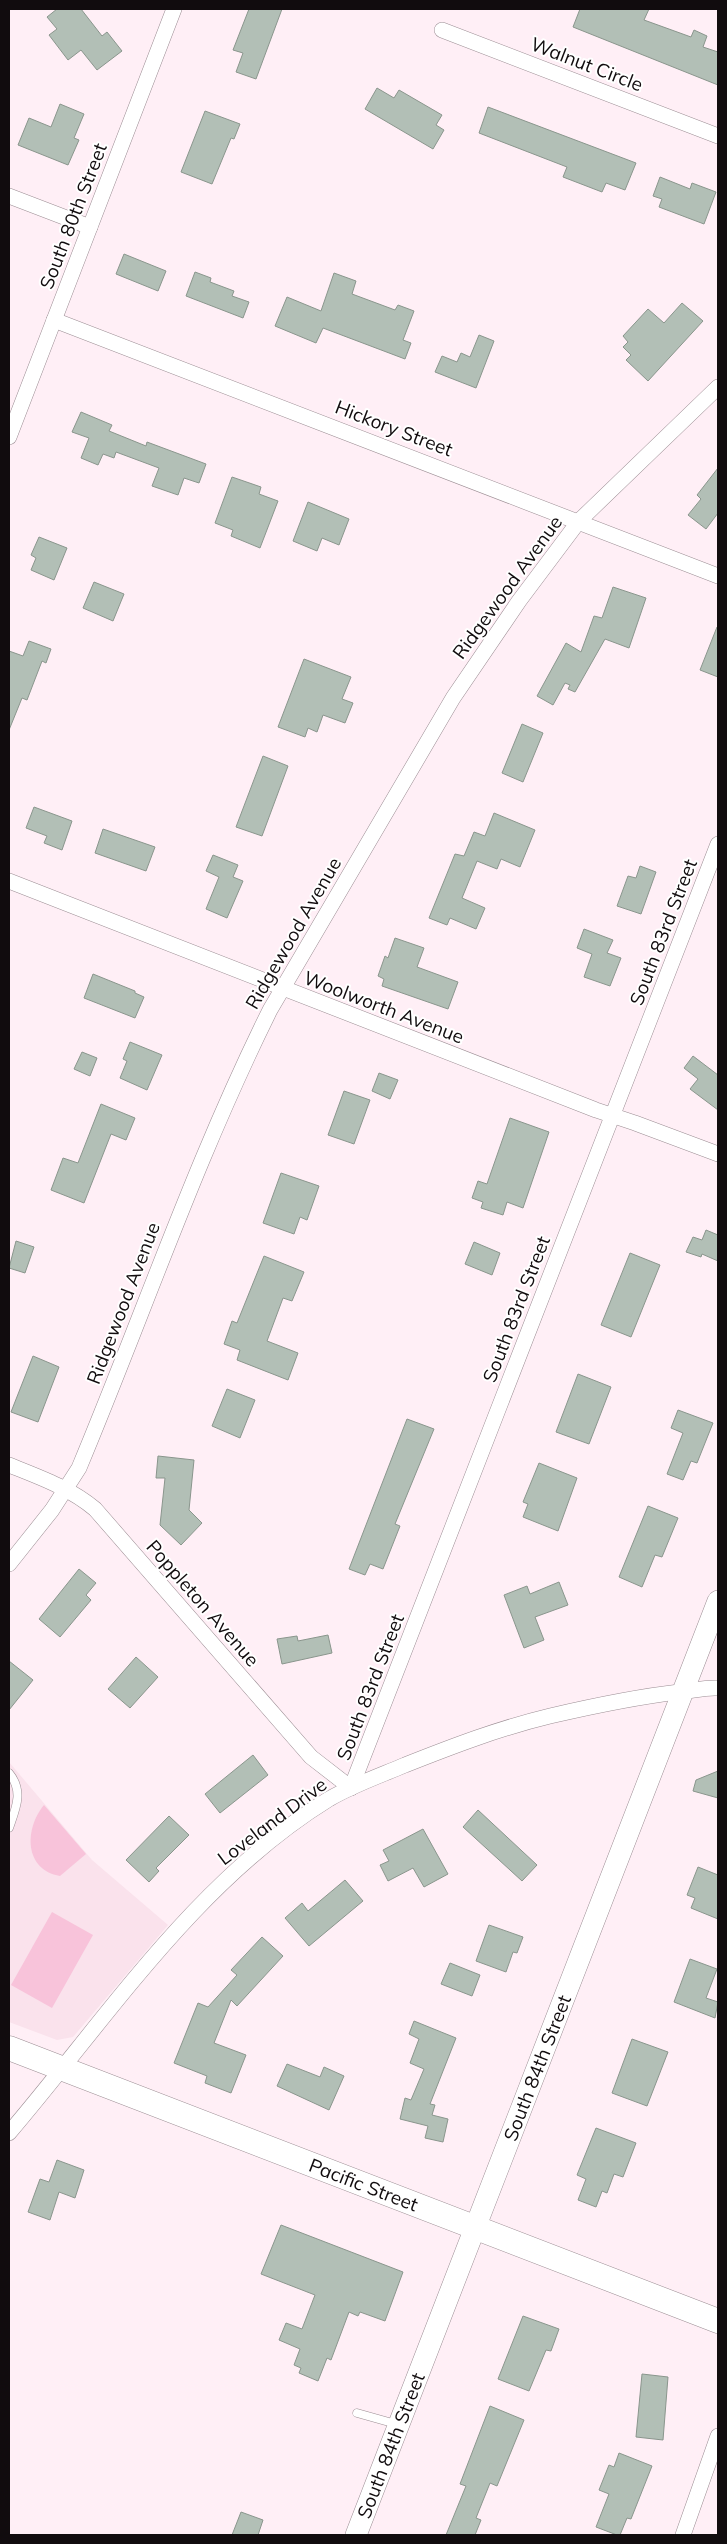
<svg xmlns="http://www.w3.org/2000/svg" width="727" height="2544" font-family="Mulish,sans-serif">
<style>
.built{fill:#fae2ec}
.green{fill:#f8c3da}
.building{fill:#b2bfb6;stroke:#8a968d}
.lines{fill:none;stroke-linecap:round;stroke-linejoin:round}
.lane-casing{stroke:#9c8e94;stroke-width:9}
.street-casing{stroke:#9c8e94;stroke-width:16}
.secondary-casing{stroke:#9c8e94;stroke-width:22}
.primary-casing{stroke:#9c8e94;stroke-width:25}
.lane{stroke:#fff;stroke-width:8}
.street{stroke:#fff;stroke-width:15}
.secondary{stroke:#fff;stroke-width:21}
.primary{stroke:#fff;stroke-width:24}
.labels{text-anchor:middle;dominant-baseline:central;stroke-width:4;stroke-linejoin:round;paint-order:stroke}
.street-label{font-size:19px;fill:#110c0e;stroke:#fff}
</style>
<rect width="100%" height="100%" fill="#ffeff6"/>
<!-- built -->
<path class="built" d="M9,1762L92,1860L168,1925L73,2037L57,2040L9,2022Z"/>
<!-- green -->
<g class="green">
<path d="M44,1805L86,1854L60,1876C24,1870 24,1829 44,1805Z"/>
<path d="M52,1912L93,1935L52,2008L11,1985Z"/>
</g>
<!-- building -->
<g class="building">
<path d="M57,9H81L102,36L107,32L122,51L97,70L81,50L68,60L49,35L57,29L47,17Z"/>
<path d="M249,9H282L256,79L236,72L243,53L233,50Z"/>
<path d="M580,9H649L644,20L691,37L694,30L707,36L703,47L718,52V85L573,27Z"/>
<path d="M377,88L394,98L399,90L442,115L436,125L444,130L433,149L365,109Z"/>
<path d="M60,104L84,114L74,138L79,140L68,165L18,145L29,118L51,127Z"/>
<path d="M488,107L636,163L625,190L606,183L602,192L563,177L567,167L479,133Z"/>
<path d="M205,111L240,124L234,139L231,138L212,184L181,172Z"/>
<path d="M660,177L690,189L692,183L716,192L704,224L659,207L662,199L653,196Z"/>
<path d="M124,254L166,271L158,291L116,274Z"/>
<path d="M195,272L211,278L210,282L234,291L232,296L249,302L243,318L186,296Z"/>
<path d="M334,273L356,281L352,294L395,310L398,305L414,311L403,340L411,343L405,359L323,328L316,343L275,326L287,297L321,311Z"/>
<path d="M682,303L703,321L648,381L626,360L631,355L623,347L628,342L623,336L648,309L664,323Z"/>
<path d="M479,335L494,341L476,388L435,372L442,356L457,362L461,353L470,357Z"/>
<path d="M81,412L112,425L109,431L146,446L147,442L206,464L199,483L184,478L178,495L152,486L159,468L116,452L114,458L103,454L98,465L81,458L89,438L72,432Z"/>
<path d="M718,468V513L706,529L688,515L701,499L697,495Z"/>
<path d="M232,477L261,487L259,494L278,501L260,548L231,536L233,530L215,523Z"/>
<path d="M308,502L349,519L339,545L322,538L317,551L293,541Z"/>
<path d="M39,537L67,548L54,580L31,570L36,558L31,555Z"/>
<path d="M94,582L124,594L113,621L83,608Z"/>
<path d="M613,587L646,598L629,648L605,639L575,692L568,689L570,685L565,683L553,705L537,696L566,643L581,652L594,616L602,618Z"/>
<path d="M717,627H718V677L700,670Z"/>
<path d="M29,641L51,649L46,663L42,661L27,700L22,698L9,730V651L23,656Z"/>
<path d="M304,659L351,677L342,699L353,703L345,723L323,715L317,732L308,728L305,737L278,727Z"/>
<path d="M522,724L543,733L523,782L502,773Z"/>
<path d="M263,756L288,766L262,836L236,827Z"/>
<path d="M34,807L72,821L62,850L44,843L47,836L26,828Z"/>
<path d="M494,813L535,830L520,867L501,859L497,869L477,861L462,898L485,908L476,929L450,918L447,925L429,918L455,854L464,856L474,832L485,836Z"/>
<path d="M103,829L155,847L146,871L95,853Z"/>
<path d="M213,855L238,865L233,877L243,881L227,918L206,909L219,877L206,871Z"/>
<path d="M640,866L656,872L641,914L617,906L628,876L636,878Z"/>
<path d="M584,929L613,940L607,953L621,958L610,986L584,977L592,954L577,948Z"/>
<path d="M395,938L424,948L417,967L458,982L448,1009L382,986L384,979L378,976L385,956L388,958Z"/>
<path d="M93,974L135,991V993L144,997L135,1018L84,998Z"/>
<path d="M130,1042L162,1055L147,1090L120,1078L127,1061L123,1059Z"/>
<path d="M82,1052L97,1058L90,1076L74,1069Z"/>
<path d="M693,1056L718,1075V1110L690,1089L698,1079L684,1068Z"/>
<path d="M379,1073L398,1080L390,1099L372,1091Z"/>
<path d="M344,1091L370,1100L354,1144L328,1135Z"/>
<path d="M101,1104L135,1118L126,1140L111,1134L84,1203L51,1190L63,1158L78,1163Z"/>
<path d="M510,1118L549,1132L523,1208L507,1202L503,1215L481,1208L483,1202L472,1198L478,1181L487,1184Z"/>
<path d="M281,1173L319,1186L307,1220L300,1217L294,1234L263,1223Z"/>
<path d="M706,1230L718,1235V1261L702,1254L701,1257L686,1252L693,1237L702,1240Z"/>
<path d="M16,1241L34,1247L25,1273L9,1268Z"/>
<path d="M474,1242L500,1253L492,1275L465,1264Z"/>
<path d="M630,1253L660,1265L631,1337L601,1325Z"/>
<path d="M264,1256L304,1272L292,1301L283,1298L267,1341L298,1353L288,1380L237,1360L240,1350L224,1344L232,1321L237,1323Z"/>
<path d="M33,1356L59,1367L38,1422L11,1412Z"/>
<path d="M578,1374L611,1387L589,1444L556,1432Z"/>
<path d="M227,1389L255,1400L240,1438L212,1426Z"/>
<path d="M678,1410L713,1423L697,1463L691,1461L683,1480L667,1474L683,1433L671,1428Z"/>
<path d="M407,1419L434,1429L395,1524L400,1526L383,1569L370,1564L365,1575L349,1569Z"/>
<path d="M158,1456L194,1460L189,1510L202,1523L181,1545L160,1525L165,1478H156Z"/>
<path d="M539,1463L577,1478L558,1531L523,1517L528,1504L523,1502Z"/>
<path d="M648,1506L678,1518L662,1557L655,1555L642,1587L619,1577Z"/>
<path d="M79,1569L96,1583L86,1595L91,1600L60,1637L39,1619Z"/>
<path d="M559,1582L568,1605L535,1617L544,1640L524,1648L504,1595L527,1586L530,1594Z"/>
<path d="M328,1635L332,1653L282,1664L277,1639L297,1636L298,1641Z"/>
<path d="M136,1657L158,1677L130,1708L108,1689Z"/>
<path d="M9,1661L33,1680L9,1710Z"/>
<path d="M253,1755L268,1775L220,1813L205,1794Z"/>
<path d="M718,1771V1798L693,1791L696,1780Z"/>
<path d="M478,1810L537,1865L522,1881L463,1827Z"/>
<path d="M169,1816L189,1835L156,1868L159,1871L149,1882L126,1860Z"/>
<path d="M423,1829L448,1874L424,1887L413,1868L388,1881L380,1865L389,1861L383,1850Z"/>
<path d="M698,1867L718,1875V1919L691,1908L695,1898L687,1895Z"/>
<path d="M345,1880L363,1901L309,1946L285,1918L302,1903L308,1911Z"/>
<path d="M489,1925L523,1937L517,1953L513,1952L506,1972L476,1961Z"/>
<path d="M262,1937L283,1956L237,2006L231,2000L214,2043L246,2055L231,2093L205,2083L207,2076L174,2063L198,2003L208,2007L237,1975L231,1970Z"/>
<path d="M690,1959L717,1969L706,1998L718,2002L715,2018L674,2002Z"/>
<path d="M450,1963L480,1975L472,1996L441,1984Z"/>
<path d="M414,2021L456,2038L430,2104L435,2105L432,2115L448,2119L443,2142L425,2138L428,2126L400,2119L405,2098L411,2100L424,2069L410,2063L419,2039L409,2034Z"/>
<path d="M632,2039L668,2052L647,2106L612,2093Z"/>
<path d="M287,2064L320,2077L324,2067L344,2076L329,2110L277,2086Z"/>
<path d="M596,2128L636,2143L623,2177L614,2174L607,2193L602,2191L596,2207L578,2200L586,2179L577,2175Z"/>
<path d="M57,2160L84,2170L75,2198L59,2192L50,2220L28,2212L40,2179L49,2182Z"/>
<path d="M281,2225L403,2272L385,2321L360,2312L358,2316L349,2312L331,2360L327,2358L318,2381L299,2373L301,2368L294,2365L300,2349L279,2340L286,2323L302,2329L315,2295L261,2274Z"/>
<path d="M523,2316L559,2329L551,2351L546,2350L529,2391L498,2379Z"/>
<path d="M642,2374L668,2377L663,2440L636,2437Z"/>
<path d="M490,2406L524,2420L497,2486L490,2483L476,2518L481,2520L475,2535H446L466,2486L460,2484Z"/>
<path d="M619,2453L652,2466L631,2519L627,2518L620,2535H617L596,2527L609,2494L599,2490L609,2465L614,2467Z"/>
<path d="M241,2512L263,2520L258,2535H232Z"/>
</g>
<g class="lines">
<defs>
<g id="lane">
<path d="M9,1773C24,1791 16,1808 9,1828"/>
<path d="M357,2413L396,2424"/>
</g>
<g id="street">
<path d="M442,30L718,136"/>
<path d="M9,196L90,227"/>
<path d="M54,320L718,576"/>
<path d="M9,437L174,9"/>
<path d="M9,881L596,1110L635,1123L718,1154"/>
<path d="M9,1465C39,1477 70,1488 95,1509L311,1757L351,1788L718,844"/>
<path d="M9,1564L52,1510L79,1468C143,1315 196,1159 270,1010L453,698L519,601L579,521L718,387"/>
<path d="M9,2133C108,2017 196,1881 329,1799C353,1785 379,1776 405,1765C453,1746 500,1728 550,1716C593,1706 635,1697 679,1692C692,1691 705,1687 718,1688"/>
<path d="M683,2535L718,2436"/>
</g>
<g id="secondary">
<path id="s1" d="M356,2535L718,1601"/>
</g>
<g id="primary">
<path id="s2" d="M9,2048L718,2321"/>
</g>
</defs>
<!-- lane casing -->
<use href="#lane" class="lane-casing"/>
<!-- street casing -->
<use href="#street" class="street-casing"/>
<!-- secondary casing -->
<use href="#secondary" class="secondary-casing"/>
<!-- primary casing -->
<use href="#primary" class="primary-casing"/>
<!-- lane -->
<use href="#lane" class="lane"/>
<!-- street -->
<use href="#street" class="street"/>
<!-- secondary -->
<use href="#secondary" class="secondary"/>
<!-- primary -->
<use href="#primary" class="primary"/>
</g>
<g class="labels">
<!-- street labels -->
<g class="street-label">
<text transform="translate(587 64) rotate(21)">Walnut Circle</text>
<text transform="translate(73 216) rotate(-69)">South 80th Street</text>
<text transform="translate(394 428) rotate(21)">Hickory Street</text>
<text transform="translate(507 587) rotate(-54)">Ridgewood Avenue</text>
<text transform="translate(663 932) rotate(-69)">South 83rd Street</text>
<text transform="translate(293 933) rotate(-60)">Ridgewood Avenue</text>
<text transform="translate(384 1007) rotate(21)">Woolworth Avenue</text>
<text transform="translate(123 1303) rotate(-69)">Ridgewood Avenue</text>
<text transform="translate(516 1309) rotate(-69)">South 83rd Street</text>
<text transform="translate(203 1603) rotate(49)">Poppleton Avenue</text>
<text transform="translate(370 1687) rotate(-69)">South 83rd Street</text>
<text transform="translate(272 1821) rotate(-37)">Loveland Drive</text>
<text stroke="none"><textPath href="#s1" startOffset="501">South 84th Street</textPath></text>
<text stroke="none"><textPath href="#s2" startOffset="380">Pacific Street</textPath></text>
<text stroke="none"><textPath href="#s1" startOffset="96">South 84th Street</textPath></text>
</g>
</g>
<!-- border -->
<rect width="727" height="2544" fill="none" stroke="#110c0e" stroke-width="20"/>
</svg>
